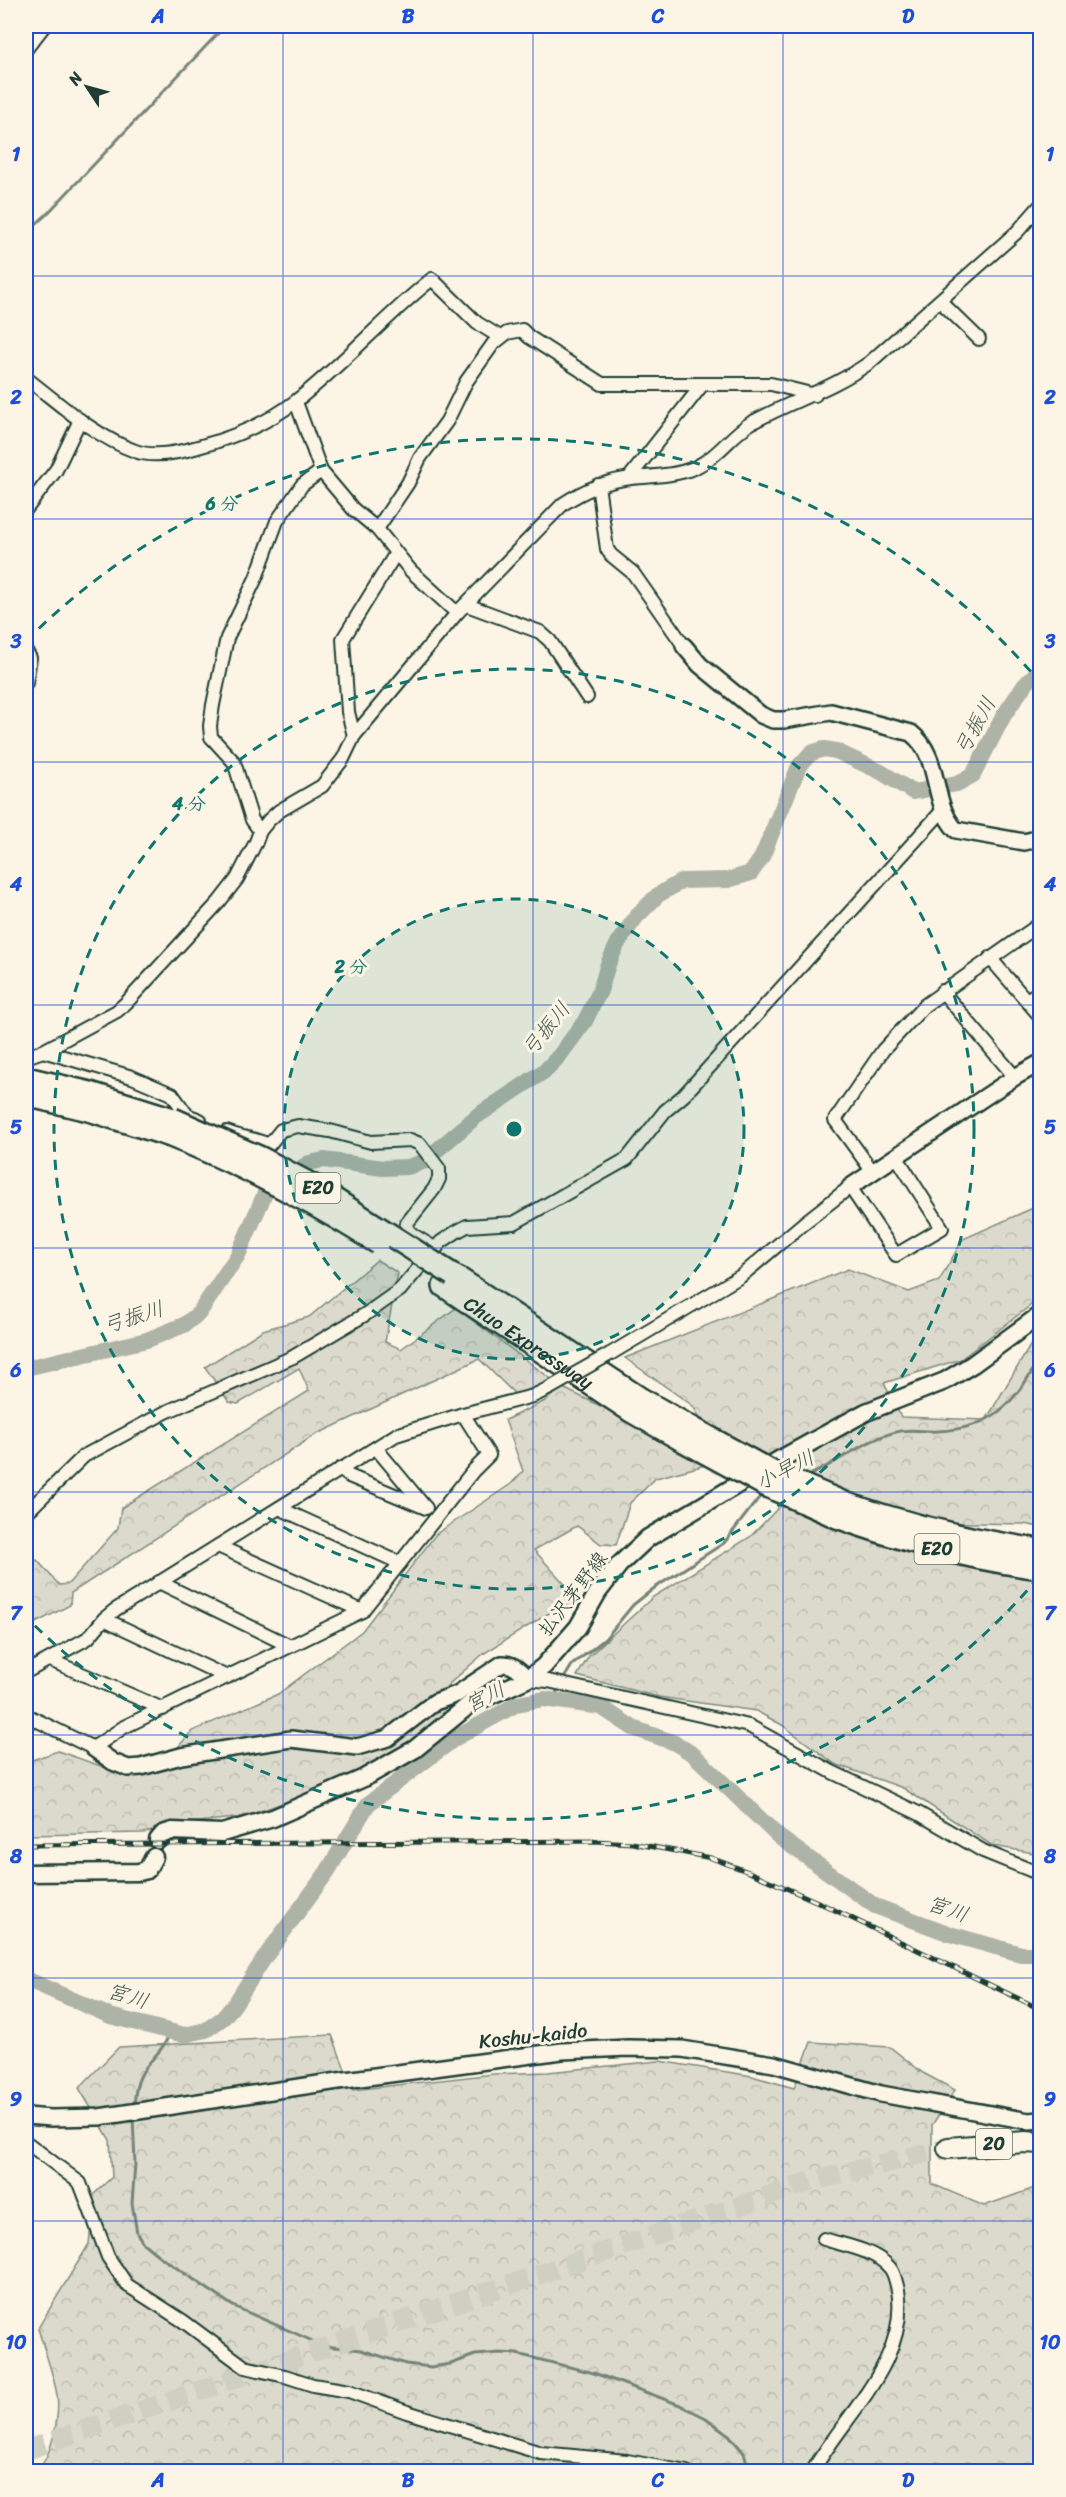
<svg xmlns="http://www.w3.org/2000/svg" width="1066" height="2497" font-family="Sriracha,'Klee One',sans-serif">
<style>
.forest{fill:url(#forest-crowns);stroke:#7e8c80;stroke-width:1.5}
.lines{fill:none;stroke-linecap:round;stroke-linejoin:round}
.stream{stroke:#758479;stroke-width:3}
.river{stroke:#aeb3a7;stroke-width:16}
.trunk-tunnel{stroke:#d0d0c2;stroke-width:20;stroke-dasharray:20 10;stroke-linecap:butt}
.minor-casing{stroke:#1f3d34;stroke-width:16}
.tertiary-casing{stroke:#1f3d34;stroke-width:20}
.secondary-casing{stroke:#1f3d34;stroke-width:21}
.trunk-casing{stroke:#1f3d34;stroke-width:24}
.motorway-casing{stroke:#1f3d34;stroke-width:26}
.minor{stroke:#fcf5e5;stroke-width:12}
.tertiary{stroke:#fcf5e5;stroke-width:15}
.secondary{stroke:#fcf5e5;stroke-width:16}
.trunk{stroke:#fcf5e5;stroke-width:20}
.motorway{stroke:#fcf5e5;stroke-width:21}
.rail-casing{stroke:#1f3d34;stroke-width:5}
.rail{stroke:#fcf5e5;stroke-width:3;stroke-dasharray:9;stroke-linecap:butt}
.minor-bridge-casing{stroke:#1f3d34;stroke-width:16;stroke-linecap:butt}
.motorway-bridge-casing{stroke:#1f3d34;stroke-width:26;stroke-linecap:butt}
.minor-bridge{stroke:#fcf5e5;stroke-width:12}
.motorway-bridge{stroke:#fcf5e5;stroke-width:21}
.grid{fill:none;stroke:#1d4ed8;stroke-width:1.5;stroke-opacity:0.55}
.ring{fill:none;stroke:#0f766e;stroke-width:3;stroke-dasharray:10 8}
.labels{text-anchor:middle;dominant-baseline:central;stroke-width:6;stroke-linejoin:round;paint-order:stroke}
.shield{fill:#fcf5e5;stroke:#617469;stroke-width:1.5}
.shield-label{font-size:18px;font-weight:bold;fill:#1f3d34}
.street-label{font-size:20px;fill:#1f3d34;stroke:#fcf5e5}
.water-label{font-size:21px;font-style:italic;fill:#435a51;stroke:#fcf5e5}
.centre{fill:#0f766e;stroke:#fcf5e5;stroke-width:3}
.ring-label{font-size:18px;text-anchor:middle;font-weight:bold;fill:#0f766e;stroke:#fcf5e5;stroke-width:6;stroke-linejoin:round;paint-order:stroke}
.neatline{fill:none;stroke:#1d4ed8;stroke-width:2}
.grid-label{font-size:20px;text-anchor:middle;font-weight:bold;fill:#1d4ed8}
</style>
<defs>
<pattern id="forest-crowns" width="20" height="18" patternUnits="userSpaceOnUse" patternTransform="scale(1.5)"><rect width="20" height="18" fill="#dcdacc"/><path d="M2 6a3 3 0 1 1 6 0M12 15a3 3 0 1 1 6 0" fill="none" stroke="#bcbcb0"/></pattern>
</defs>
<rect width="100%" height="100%" fill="#fcf5e5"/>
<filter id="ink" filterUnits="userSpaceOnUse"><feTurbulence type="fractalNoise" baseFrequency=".0167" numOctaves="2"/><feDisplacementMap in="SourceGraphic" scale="12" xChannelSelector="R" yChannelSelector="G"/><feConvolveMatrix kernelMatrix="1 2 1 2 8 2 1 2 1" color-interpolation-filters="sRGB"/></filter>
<g filter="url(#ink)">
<!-- forest -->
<g class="forest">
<path d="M1040,1205V1298L961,1359L884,1383L901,1417L986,1420L1040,1329V1527L1024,1524L826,1520L918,1555L1040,1578V1854L993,1846L903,1788L835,1764L782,1725L756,1711L659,1697L577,1676L589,1656L653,1597L750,1537L778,1508L815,1478L703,1424L693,1406L625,1358L848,1269L909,1292L939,1281L963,1239Z"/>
<path d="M377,1260L398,1273L385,1342L401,1349L456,1308L554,1381L517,1396L479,1359L315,1435L71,1593L70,1605L26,1628V1565L37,1560L59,1585L68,1584L118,1528L121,1508L309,1391L299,1368L238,1404L229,1402L205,1367L263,1330L309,1317Z"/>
<path d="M561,1387L717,1462L656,1478L630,1503L616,1545L601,1544L577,1526L534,1550L581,1602L559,1607L483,1654L448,1685L443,1721L360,1776L243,1817L181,1824L144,1833L26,1835V1762L58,1751L129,1776L156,1772L192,1731L278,1694L362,1631L436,1534L511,1484L523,1471L505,1420L545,1401Z"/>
<path d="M332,2035L353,2090L494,2074L548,2072L659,2061L752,2076L794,2088L811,2042L890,2047L923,2073L955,2090L932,2125V2184L984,2206L1040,2186V2471L35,2472C52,2459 60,2415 57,2395C53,2372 44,2350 38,2328L89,2244L94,2194L112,2177L110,2140L79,2088L119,2047Z"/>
</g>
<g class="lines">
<!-- stream -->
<g class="stream">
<path d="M26,233L47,214L225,26"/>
<path d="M806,1477C836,1464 864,1440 896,1432C910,1428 924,1432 938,1431C992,1429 1015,1403 1040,1358"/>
<path d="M562,1682L572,1665L605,1639L633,1605L653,1589L724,1543L758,1499L767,1495"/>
<path d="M553,1699L559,1688"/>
<path d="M134,2106C135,2095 136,2083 142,2073C150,2059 165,2049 170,2032"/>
<path d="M133,2116L135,2164L132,2203L137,2233L143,2243L159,2256L233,2306L324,2346L361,2350L406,2364L431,2367L451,2364L475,2355L500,2353L517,2354L594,2373L680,2405L706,2418L729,2435L744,2453L750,2472"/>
</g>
<!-- river -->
<g class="river">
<path d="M26,1368L147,1340L184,1325L199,1313L238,1255L266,1191L309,1163L324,1160L383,1168L408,1167L423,1162L477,1116L546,1070L560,1055L585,1021L600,991L608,964L619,941L637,916L658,895L682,881L728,880L751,873L762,857L799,766L811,753L824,749L836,751L881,772L913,792L957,784L973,775L1004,715L1024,686L1040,669"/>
<path d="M26,1979L110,2016L184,2035L206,2030L223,2018L234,2005L265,1957L327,1872L368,1804L454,1739L517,1704L544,1699L601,1707L633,1728L675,1743L694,1755L779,1837L875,1906L953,1935L1021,1954H1040"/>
</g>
<!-- trunk-tunnel -->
<path class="trunk-tunnel" d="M26,2450L812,2181L948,2148"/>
<defs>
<g id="minor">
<path d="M26,49L44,26"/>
<path d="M940,301L979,339"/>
<path d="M26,378C60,404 94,436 135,451C154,458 178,453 198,447C232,438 268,423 296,401C344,364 384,317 432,279L477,323L500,337"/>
<path d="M296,402L321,471L353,509L377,529L411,571L457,613"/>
<path d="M629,478L702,385"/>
<path d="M598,485L607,549L611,555L633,573L684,646"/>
<path d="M26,509L56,470L80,420"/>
<path d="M377,529L408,483L420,458L447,421L466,382L493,344L507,333L522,330L529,337L602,384H771L815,395"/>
<path d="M467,605L540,632L550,641L587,697"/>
<path d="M26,651L30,658L26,683"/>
<path d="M354,736L348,712L343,639L396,553"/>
<path d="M260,831L252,820L234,762L211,737L210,726L213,705L227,638L256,578L277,521L302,485L321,471"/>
<path d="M990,958L1040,1016"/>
<path d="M942,991L1015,1077"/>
<path d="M1027,1000L1040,991"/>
<path d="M43,1051L132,1077L172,1094L187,1115L200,1120"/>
<path d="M26,1057L43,1051L117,1011L127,1002L219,902L237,879L256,842L260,831L269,820L279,811L322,786L343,759L354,736L457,613L563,504C584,490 606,481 631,478C652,476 674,476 694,468C719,456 731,435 751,423C791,401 832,389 869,363L1017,232L1040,206"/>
<path d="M227,1132C241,1138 254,1138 269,1145L281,1130L298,1126L330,1131L371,1142L410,1140L420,1144L439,1169V1179L434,1189L407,1223L406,1228L413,1235L436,1249"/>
<path d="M873,1172L835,1120L883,1050L925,1005L1040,924"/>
<path d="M610,1354L741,1276L805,1222L850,1187L896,1255L942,1228L896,1156"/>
<path d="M376,1448L425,1507"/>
<path d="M340,1469L349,1476L426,1508"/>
<path d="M279,1508L400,1563"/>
<path d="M26,1513L84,1456L166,1412L293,1357L366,1314L400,1290L441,1242L456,1232L467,1226L514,1223L627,1159L665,1111L683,1096L943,810"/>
<path d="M218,1546L362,1611"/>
<path d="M159,1582L290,1646"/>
<path d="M104,1619L227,1677"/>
<path d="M50,1660L163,1709"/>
<path d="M26,1672L88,1638L104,1619L115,1610L396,1435L463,1414L533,1396L550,1388"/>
<path d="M527,1679L548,1681L749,1726L832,1772L918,1813L983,1851L1040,1874"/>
<path d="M26,1715L93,1748L124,1727L362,1611L473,1471L489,1455L463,1414"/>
<path d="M26,2142L80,2183L108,2257L127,2285L183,2321L245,2367L285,2376L313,2385L349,2391L407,2412L541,2453L627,2461L687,2472"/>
<path d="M812,2472C844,2415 910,2360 898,2290C896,2283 895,2274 890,2268C875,2250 846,2246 824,2239"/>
</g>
<g id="tertiary">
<path d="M684,646L700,665L761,715L773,720H784L831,712L911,733C942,757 930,802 956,830L1024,842L1040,838"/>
<path d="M850,1187L1015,1077L1040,1063"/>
<path d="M93,1748L113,1762L128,1768L141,1767L181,1756L291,1739L357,1747L388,1738L435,1702L457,1694L502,1664C513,1663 521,1671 527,1679"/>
<path d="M26,2116L51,2118L99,2117L345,2080L562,2051L628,2048L682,2049L774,2064L881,2094L1029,2121L1040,2120"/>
</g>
<g id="secondary">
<path d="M158,1840L163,1834L172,1831L222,1833L273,1818L364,1778L415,1749L469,1705L527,1679L544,1666L578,1627L598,1592L619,1565L648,1538L777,1461L866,1412L945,1381L973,1364L1040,1315"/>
<path d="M26,1873L139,1872L147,1870L154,1857"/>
</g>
<path id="trunk" d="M948,2148L1025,2142L1040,2143"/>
<g id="motorway">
<path d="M26,1078L90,1093L173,1119"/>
<path d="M26,1095L89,1110L168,1135"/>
<path d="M458,1278L641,1399L692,1428"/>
<path id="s1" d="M444,1286L631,1411L682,1440"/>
<path d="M844,1503C908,1525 973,1541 1040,1550"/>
<path d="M837,1517C903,1541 970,1559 1040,1568"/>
</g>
</defs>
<!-- minor casing -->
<use href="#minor" class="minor-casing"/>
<!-- tertiary casing -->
<use href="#tertiary" class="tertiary-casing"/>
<!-- secondary casing -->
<use href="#secondary" class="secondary-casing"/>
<!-- trunk casing -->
<use href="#trunk" class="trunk-casing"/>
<!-- motorway casing -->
<use href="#motorway" class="motorway-casing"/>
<!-- minor -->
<use href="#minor" class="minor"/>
<!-- tertiary -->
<use href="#tertiary" class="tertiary"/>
<!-- secondary -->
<use href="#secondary" class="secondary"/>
<!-- trunk -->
<use href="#trunk" class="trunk"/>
<!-- motorway -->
<use href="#motorway" class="motorway"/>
<defs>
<path id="rail" d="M26,1845L595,1841L632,1843L675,1851L711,1858L749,1872L818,1902L1040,2009"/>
</defs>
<!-- rail casing -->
<use href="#rail" class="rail-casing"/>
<!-- rail -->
<use href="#rail" class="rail"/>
<defs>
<path id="minor-bridge" d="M550,1388L610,1354"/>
<g id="motorway-bridge">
<path d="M173,1119L261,1158L312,1185L453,1275"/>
<path d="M168,1135C242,1164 311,1201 378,1243"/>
<path d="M692,1428L772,1472L844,1503"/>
<path d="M682,1440L767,1486L837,1517"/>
</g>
</defs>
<!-- minor-bridge casing -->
<use href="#minor-bridge" class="minor-bridge-casing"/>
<!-- motorway-bridge casing -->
<use href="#motorway-bridge" class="motorway-bridge-casing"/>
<!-- minor-bridge -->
<use href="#minor-bridge" class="minor-bridge"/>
<!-- motorway-bridge -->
<use href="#motorway-bridge" class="motorway-bridge"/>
</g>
</g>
<!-- grid -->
<path class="grid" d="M283,26V2472M533,26V2472M783,26V2472M26,276H1040M26,519H1040M26,762H1040M26,1005H1040M26,1248H1040M26,1492H1040M26,1735H1040M26,1978H1040M26,2221H1040"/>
<!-- distance rings -->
<circle cx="514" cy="1129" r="230" fill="#0f766e" fill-opacity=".12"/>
<g class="ring">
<circle cx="514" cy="1129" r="230"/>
<circle cx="514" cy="1129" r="460"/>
<path d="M1039 1577A690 690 0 0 1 26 1617M26 641A690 690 0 0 1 1039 681"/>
</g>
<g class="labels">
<!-- shield labels -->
<g class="shield">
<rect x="295.5" y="1173" width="45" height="30" rx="4.5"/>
<rect x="914.5" y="1534" width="45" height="30" rx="4.5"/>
<rect x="976" y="2129" width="36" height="30" rx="4.5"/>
</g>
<g class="shield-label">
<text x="318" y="1188">E20</text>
<text x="937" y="1549">E20</text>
<text x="994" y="2144">20</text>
</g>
<!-- street labels -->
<g class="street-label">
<text stroke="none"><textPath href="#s1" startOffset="102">Chuo Expressway</textPath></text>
<text transform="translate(573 1594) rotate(-53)">払沢茅野線</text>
<text transform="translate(533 2036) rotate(-6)">Koshu-kaido</text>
</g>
<!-- water labels -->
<g class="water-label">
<text transform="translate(975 726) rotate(-61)">弓振川</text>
<text transform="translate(546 1029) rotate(-51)">弓振川</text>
<text transform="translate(133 1317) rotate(-17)">弓振川</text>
<text transform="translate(785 1470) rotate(-27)">小早川</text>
<text transform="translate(485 1697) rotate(-27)">宮川</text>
<text transform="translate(948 1909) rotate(19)">宮川</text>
<text transform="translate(128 1996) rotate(17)">宮川</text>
</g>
</g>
<circle cx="514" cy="1129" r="9" class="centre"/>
<g class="ring-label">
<text x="222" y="510">6 分</text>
<text x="189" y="810">4 分</text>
<text x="351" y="973">2 分</text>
</g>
<!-- margin -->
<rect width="1066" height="2497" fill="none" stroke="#fcf5e5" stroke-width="66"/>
<!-- north arrow -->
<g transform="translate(87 87) rotate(306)" stroke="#fcf5e5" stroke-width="4.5" paint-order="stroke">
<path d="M0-4.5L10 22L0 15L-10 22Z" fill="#1f3d34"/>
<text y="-9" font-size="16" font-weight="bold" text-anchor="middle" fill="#1f3d34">N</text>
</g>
<rect x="33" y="33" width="1000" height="2431" class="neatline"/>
<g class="grid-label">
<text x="158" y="23">A</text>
<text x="408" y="23">B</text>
<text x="658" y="23">C</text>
<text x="908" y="23">D</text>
<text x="16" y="161">1</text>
<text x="1050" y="161">1</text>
<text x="16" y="404">2</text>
<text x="1050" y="404">2</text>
<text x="16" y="648">3</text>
<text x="1050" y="648">3</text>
<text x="16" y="891">4</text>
<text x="1050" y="891">4</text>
<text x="16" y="1134">5</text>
<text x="1050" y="1134">5</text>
<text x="16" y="1377">6</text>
<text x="1050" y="1377">6</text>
<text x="16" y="1620">7</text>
<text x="1050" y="1620">7</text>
<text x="16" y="1863">8</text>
<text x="1050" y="1863">8</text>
<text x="16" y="2106">9</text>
<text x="1050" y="2106">9</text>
<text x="16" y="2349">10</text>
<text x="1050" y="2349">10</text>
<text x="158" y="2487">A</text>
<text x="408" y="2487">B</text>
<text x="658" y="2487">C</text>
<text x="908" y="2487">D</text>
</g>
</svg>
